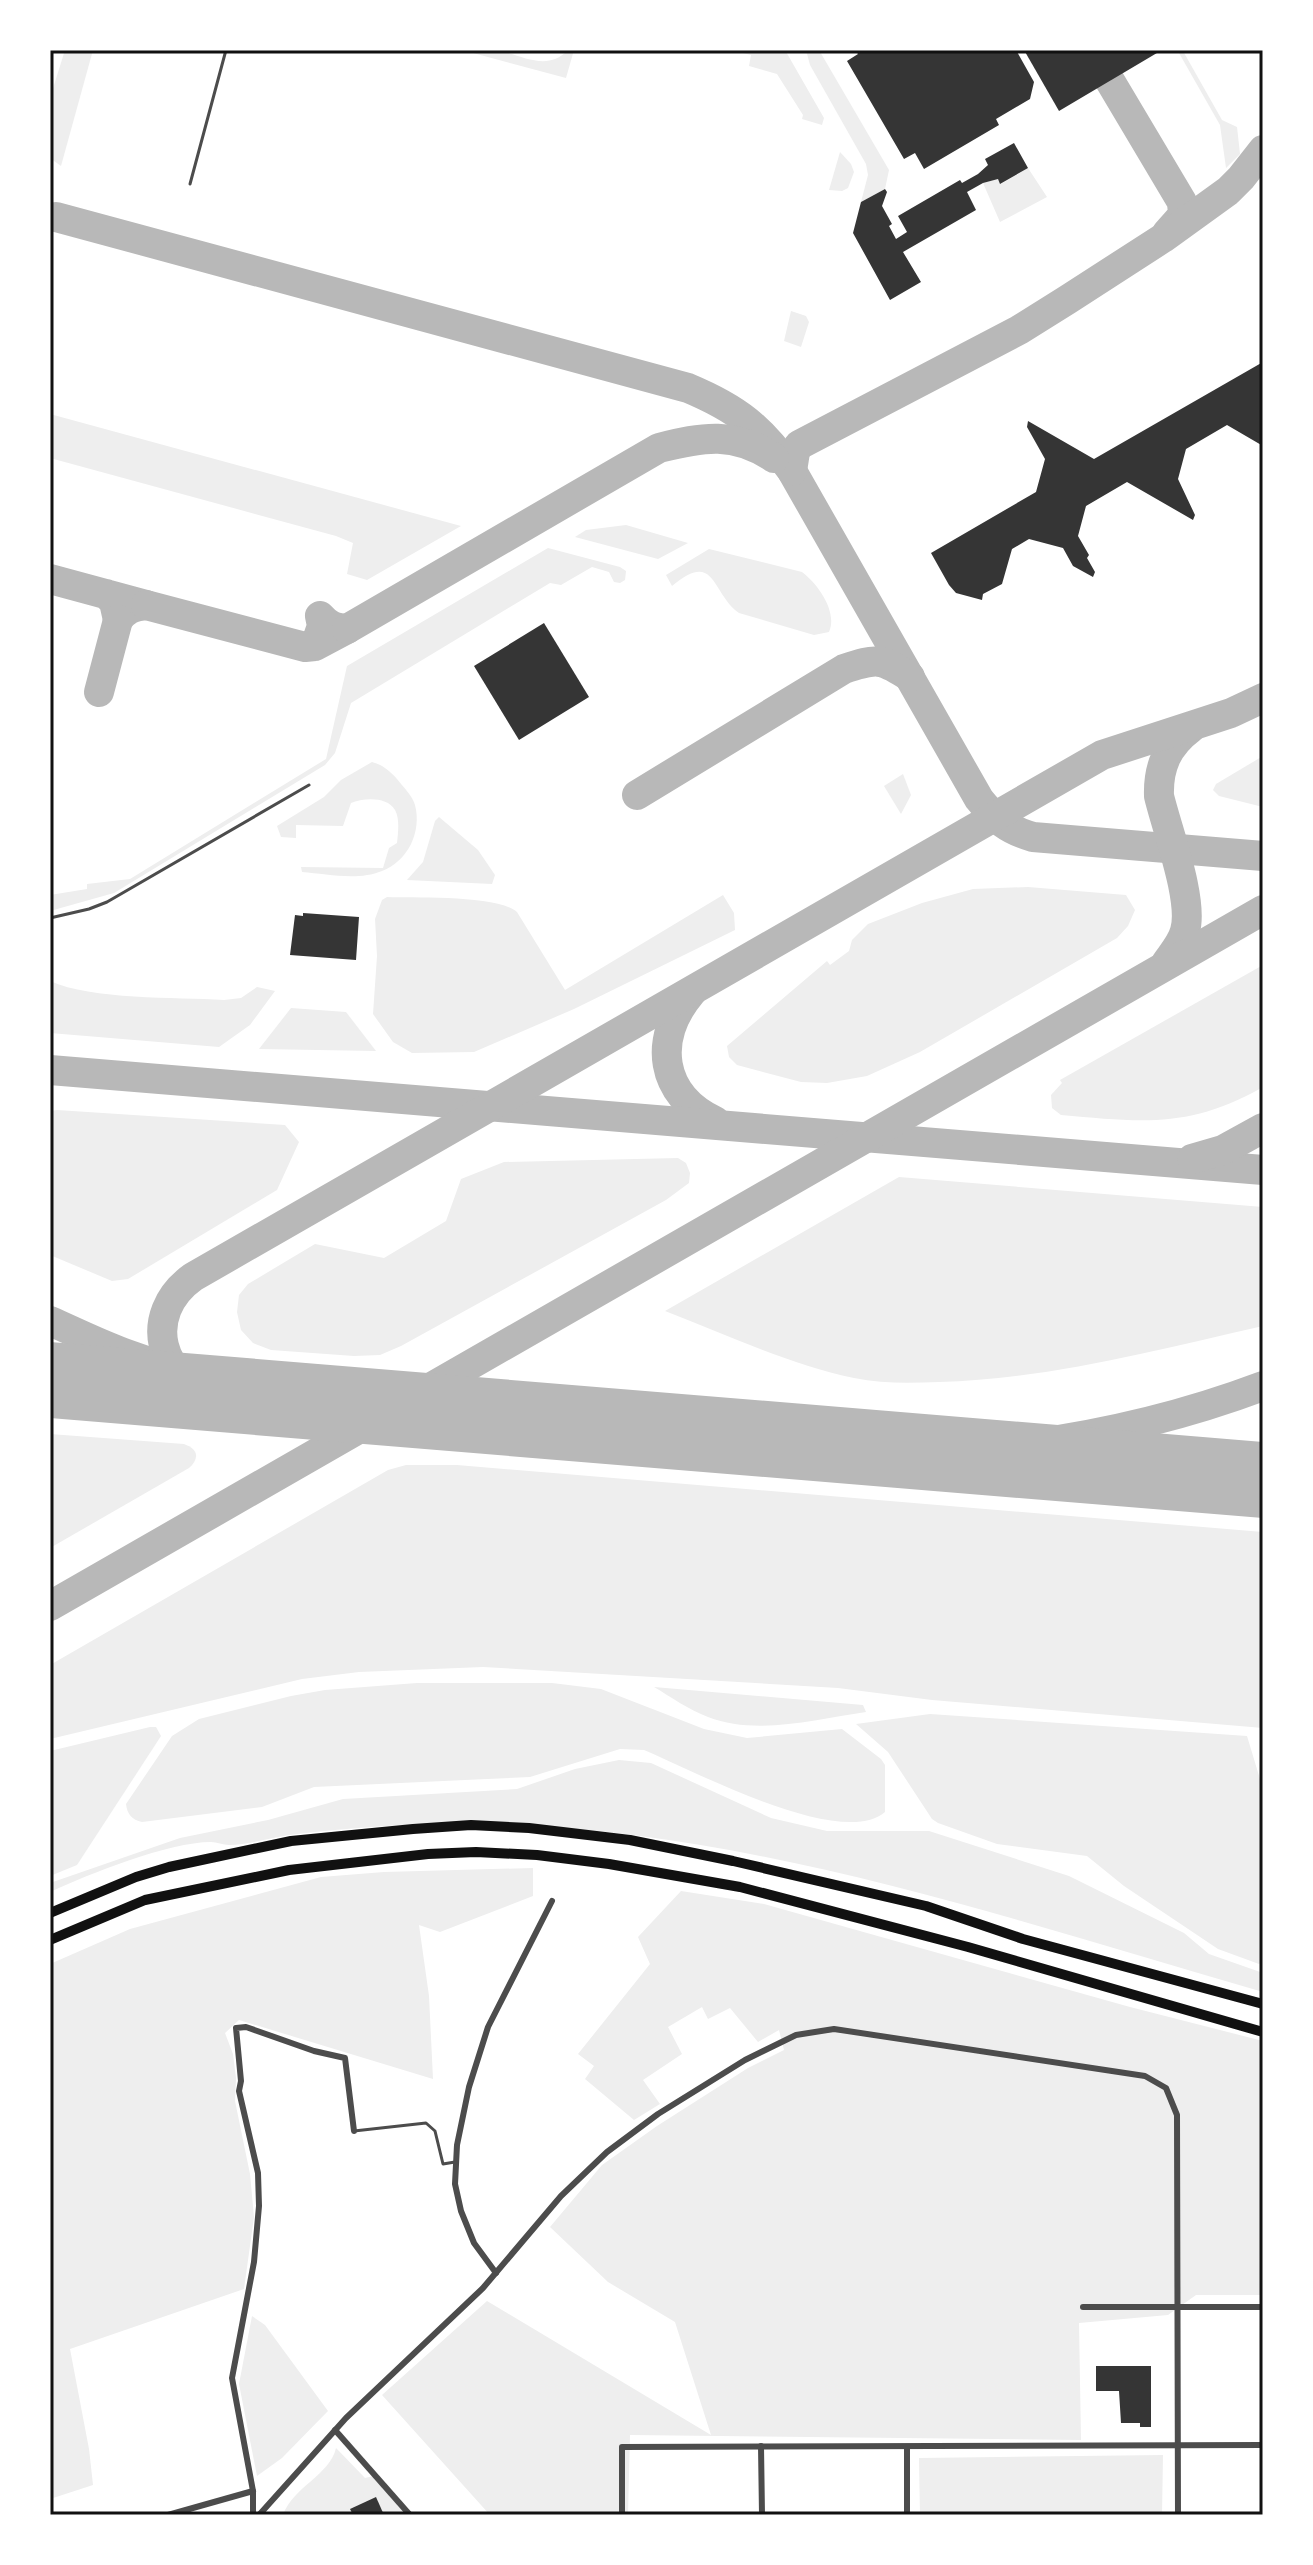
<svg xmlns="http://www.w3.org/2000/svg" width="1313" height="2565" font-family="'Varela Round',sans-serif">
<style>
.green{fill:#eee}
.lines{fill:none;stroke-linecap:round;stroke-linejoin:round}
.taxiway{stroke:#b8b8b8;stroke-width:30}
.runway{stroke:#b8b8b8;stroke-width:76}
.building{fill:#353535}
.service{stroke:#4c4c4c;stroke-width:3}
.minor{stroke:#4c4c4c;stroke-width:6}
.primary{stroke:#111;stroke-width:10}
.neatline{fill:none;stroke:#111;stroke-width:3}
</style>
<rect width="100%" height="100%" fill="#fff"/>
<!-- green -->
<g class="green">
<path d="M65,50H93L61,166L50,158V98Z"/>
<path d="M462,50C473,50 484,49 495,50C521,54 546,73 568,50H574L566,78Z"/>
<path d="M731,50H785L824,118L822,125L802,119L803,115L777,74L749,66L751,55Z"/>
<path d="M806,50H819L889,170L885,189L861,202L868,175L866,164L810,65Z"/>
<path d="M1183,51L1222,120L1237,127L1240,154L1226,168L1220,125L1179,53Z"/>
<path d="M840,152L851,164L854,172L848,188L842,191L829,190Z"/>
<path d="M1028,168L1047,197L1000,222L983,183L998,179L1001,184Z"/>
<path d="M791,311L806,316L809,322L801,347L784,341Z"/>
<path d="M50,414L461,526L367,580L347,574L353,543L336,536L50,458Z"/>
<path d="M626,525L688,543L658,559L575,537L586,530Z"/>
<path d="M548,548L620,567L626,571L625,580L620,583L614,582L609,572L592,567L561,585L550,583L351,703L335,753L325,765L114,893L50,911V895L87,889V884L130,879L326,759L347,666Z"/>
<path d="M709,549L802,572C818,584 838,612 829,632L814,635L739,613C711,593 716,549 672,586L666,575Z"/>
<path d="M1263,756V807L1219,796L1213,790L1216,784Z"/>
<path d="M372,762C383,765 390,771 397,779C403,787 412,795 415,805C422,832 408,861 382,871C358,881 327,874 302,872L301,867L383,868L389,848L397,843C398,833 400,819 395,810C387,796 363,798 351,803L343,826L296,825V838L281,837L277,826L324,797L341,780Z"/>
<path d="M903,774L911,795L901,814L884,786Z"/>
<path d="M439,817L478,850L495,875L492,884L407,880L423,862L435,821Z"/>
<path d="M1028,887L1126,895L1135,910L1128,926L1117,938L920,1052L867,1076L827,1083L801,1082L737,1065L729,1057L727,1046L827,961L830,965L849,951L852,940L868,924L922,903L973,889Z"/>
<path d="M723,895L734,913L735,930L574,1009L474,1052L412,1053L393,1042L373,1014L377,956L375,919L382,900L387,897C415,898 498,895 517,912L565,990Z"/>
<path d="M1263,965V1087C1189,1129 1142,1122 1061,1115L1052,1108L1051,1095L1062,1083L1060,1080Z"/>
<path d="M50,981C92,1000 175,997 224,1000L241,998L257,987L275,991L250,1025L219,1047L50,1033Z"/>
<path d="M291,1008L346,1012L376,1051L259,1049Z"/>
<path d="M57,1110L285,1125L299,1142L277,1190L128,1279L112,1281L50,1255V1111Z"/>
<path d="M678,1158L686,1163L690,1173L689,1183L666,1200L401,1346L380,1355L354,1356L271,1350L253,1343L241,1330L237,1312L239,1295L248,1284L315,1244L384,1258L446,1221L461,1179L504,1162Z"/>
<path d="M899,1177L1263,1207V1326C1156,1350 1050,1379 939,1382C911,1383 882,1384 854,1378C789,1364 727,1335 665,1311Z"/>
<path d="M50,1434L184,1444C198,1449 200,1458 189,1468L50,1548Z"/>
<path d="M406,1465H457L1263,1532V1728L932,1700L838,1688L483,1667L359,1672L302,1679L50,1739V1665L388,1470Z"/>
<path d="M417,1683H552L601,1689L704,1729L747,1738L842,1729L881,1759L885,1765V1812C842,1850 692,1770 644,1750L620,1749L530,1777L314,1787L262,1807L142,1822C132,1820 127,1814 126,1804L172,1736L199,1719L291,1696L325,1690Z"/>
<path d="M654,1687L863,1705L866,1712C816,1719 757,1736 708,1717C689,1710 671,1697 654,1687Z"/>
<path d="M930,1714L1247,1736L1263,1789V1961L1259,1964L1218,1949L1124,1886L1087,1856L997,1844L938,1823L932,1819L888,1752L856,1724Z"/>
<path d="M150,1727H156L161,1736L77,1865L50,1876V1751Z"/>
<path d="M619,1760L651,1763L771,1818L827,1831H929L1069,1876L1184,1933L1209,1954L1263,1973V1992C1011,1919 755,1831 490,1824C425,1822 361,1827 297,1834C275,1836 251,1845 229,1845C223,1845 217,1842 211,1842C169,1842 89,1874 50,1892V1883L180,1838L268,1820L343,1799L517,1789L575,1769Z"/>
<path d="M533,1868V1896L440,1932L419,1925L429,1996L433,2079L239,2020L225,2033L233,2054L236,2078L235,2101L250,2174L254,2217L244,2289L70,2349L89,2449L93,2485L50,2499V1964L130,1929L321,1877L384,1872Z"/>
<path d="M681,1891L764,1904L1130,2007L1263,2041V2295H1196L1168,2315L1079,2323L1081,2440L630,2435L628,2515H490L382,2395L487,2301L711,2435L675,2322L608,2282L550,2227L602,2165L657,2126L748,2068L784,2050L779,2030L758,2042L730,2008L708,2019L702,2007L668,2027L682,2054L643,2080L660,2104L634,2120L585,2079L594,2066L578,2054L650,1964L638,1937Z"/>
<path d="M252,2316L265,2325L328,2411L282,2458L257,2476L239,2384Z"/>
<path d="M336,2448L365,2478L374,2476L406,2515H283C293,2487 330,2475 336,2448Z"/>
<path d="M1163,2455L1162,2515H920L919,2458Z"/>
</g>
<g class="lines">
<!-- taxiway -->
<g class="taxiway">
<path d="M1110,81L1182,202L1183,215L1167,233"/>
<path d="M56,217L688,388C738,409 760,427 792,471L979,799C995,819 1008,830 1033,837L1263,856"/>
<path d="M792,471L795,452L799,445L1019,330L1067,300L1163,238L1228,191L1241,178L1263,150"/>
<path d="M50,579L146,605C133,607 126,609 118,620L114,602L106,594"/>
<path d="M146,605L305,647L315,646L347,629C334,628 328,625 320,616L322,626L315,646"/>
<path d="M347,629L659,448C703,437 734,431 774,458"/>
<path d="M99,692L118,620"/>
<path d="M637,795L844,669C877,658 881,658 910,677"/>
<path d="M1166,963C1173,953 1182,943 1185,931C1194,900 1167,830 1159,796C1158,767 1167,746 1191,728"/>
<path d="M691,993C652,1039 660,1095 715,1121"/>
<path d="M50,1070L1263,1170"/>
<path d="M1192,1159L1223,1150L1263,1128"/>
<path d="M50,1321C75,1332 99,1344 124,1353C189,1377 256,1391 323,1403"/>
<path d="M221,1394C158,1384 141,1314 193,1277L1102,755L1231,713L1263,698"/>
<path d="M915,1452C951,1449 989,1450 1025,1445C1107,1434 1186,1415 1263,1386"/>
<path d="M50,1606L1263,910"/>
</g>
<!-- runway -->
<path class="runway" d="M50,1380L1263,1480"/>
</g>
<!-- building -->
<g class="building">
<path d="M855,50H1016L1034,82L1030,99L996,119L999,125L924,169L915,153L904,159L847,61L858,54Z"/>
<path d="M1024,50H1162L1059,111Z"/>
<path d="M1014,143L1028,168L1000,184L998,179L983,183L967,192L976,210L903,252L921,282L890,300L853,233L861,202L885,189L887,192L882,206L892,224L889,226L896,239L907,232L898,216L960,180L962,183L978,174L988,165L985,159Z"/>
<path d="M1263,362V446L1227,425L1186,449L1178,479L1195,515L1193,520L1127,482L1086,506L1078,536L1089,555L1087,558L1095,572L1093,577L1073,566L1063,548L1029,539L1012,549L1002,584L983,594L982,600L956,593L949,585L931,553L1036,492L1045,459L1027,427L1028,421L1094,459Z"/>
<path d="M544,623L589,697L519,740L474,666Z"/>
<path d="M303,913L359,917L356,960L290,955L295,915L303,916Z"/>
<path d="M1096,2366H1151V2427H1140V2423H1121L1119,2391H1096Z"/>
<path d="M376,2497L384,2515H353L350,2509Z"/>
</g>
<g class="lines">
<!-- service -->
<g class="service">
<path d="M190,184L226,50"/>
<path d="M50,918L89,909L107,902L309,785"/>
<path d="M354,2131L426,2123L435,2131L443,2164L455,2162"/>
</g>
<!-- minor -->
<g class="minor">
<path d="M496,2273L474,2243L461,2211L455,2184L457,2145L469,2087L488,2027L552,1901"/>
<path d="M1083,2307H1263"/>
<path d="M335,2430L410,2515"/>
<path d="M761,2446L762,2515"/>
<path d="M907,2447V2515"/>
<path d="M168,2515L253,2491"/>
<path d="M253,2515V2491L232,2378L254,2262L259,2206L258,2173L239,2091L241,2081L236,2028L246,2027L314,2051L345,2058L354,2131"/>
<path d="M259,2515L346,2418L483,2288L561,2196L607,2152L658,2114L745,2060L796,2035L834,2029L1145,2076L1166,2088L1177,2115L1178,2515"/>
<path d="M622,2515V2447L1263,2445"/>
</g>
<!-- primary -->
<g class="primary">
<path d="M50,1913L136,1877L169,1867L291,1841L413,1829L471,1825L529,1828L630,1840L733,1861L926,1906L1023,1939L1263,2004"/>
<path d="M50,1940L145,1900L289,1870L428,1854L476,1852L537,1855L609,1864L740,1887L968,1947L1263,2032"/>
</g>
</g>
<!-- border -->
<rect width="1313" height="2565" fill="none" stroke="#ffffff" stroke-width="104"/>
<rect x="52" y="52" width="1209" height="2461" class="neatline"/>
</svg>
